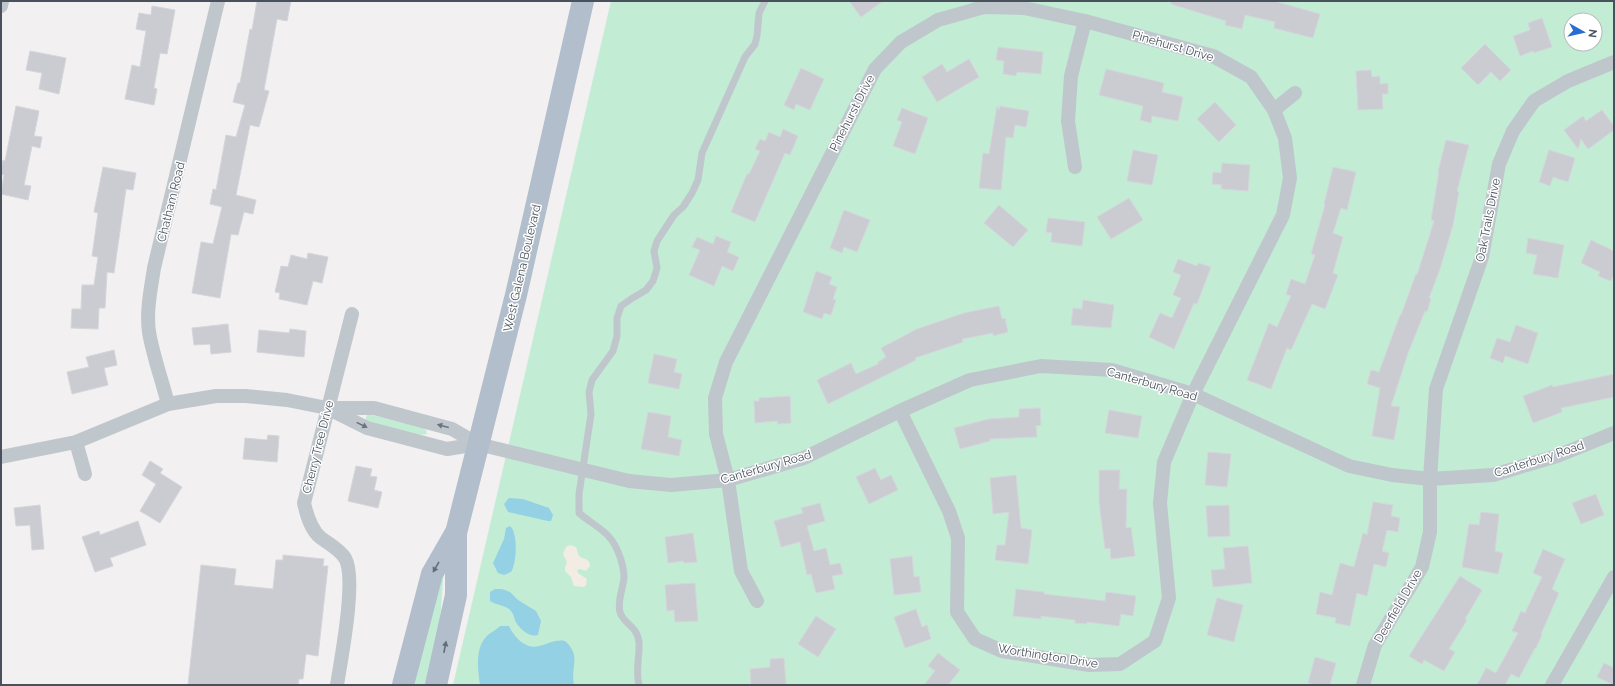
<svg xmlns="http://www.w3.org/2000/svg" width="1615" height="686" font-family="Raleway,sans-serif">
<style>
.green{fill:#c3ecd4;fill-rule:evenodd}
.sand{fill:#f2ede2}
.water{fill:#94d1e5}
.building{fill:#caccd2;stroke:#d4d6db}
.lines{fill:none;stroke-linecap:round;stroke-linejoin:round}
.lane{stroke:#bfc7cd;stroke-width:7}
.street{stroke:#bfc7cd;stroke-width:14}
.primary{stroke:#b2becc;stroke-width:22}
.oneway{fill:#6c757e}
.oneway2{fill:#636d78}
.labels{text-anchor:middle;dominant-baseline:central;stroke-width:3;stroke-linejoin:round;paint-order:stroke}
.street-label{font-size:12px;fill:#49525c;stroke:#fff}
</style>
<rect width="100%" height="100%" fill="#f2f0f0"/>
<!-- green -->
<g class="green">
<path d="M611,1H1614V685H453ZM1571,20H1595V44H1571Z"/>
<path d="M367,415H372L423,428L426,430L427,434L419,435L368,422L365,420Z"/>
<path d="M444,568L438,648L428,685H415L418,644Z"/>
</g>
<!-- sand -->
<path class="sand" d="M570,545L576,547L579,556C584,560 590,558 590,566L586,571L580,569L577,570L578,573L587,579L586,585L584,587L574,586L571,577L565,571V567L567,562L563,554L566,547Z"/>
<!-- water -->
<g class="water">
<path d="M509,498L523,499L549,508L553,515L551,521H548L508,512L504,504Z"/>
<path d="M510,526C518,532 517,563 511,572L504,575L498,573L493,563L504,539L506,528Z"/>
<path d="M495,589H502L510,592L518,600L536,611L541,621L538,635C530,637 522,631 517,624C514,620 515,615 510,610C505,605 496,605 490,601V592Z"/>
<path d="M500,626H509C514,637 526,650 539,646C548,644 556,639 565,641C582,656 570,667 574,685H480C478,670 475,651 485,638C489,633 495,631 500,626Z"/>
</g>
<!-- building -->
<g class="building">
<path d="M257,1H291L287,21L277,19L264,90L269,91L259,127L250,125L236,195L256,200L253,214L244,212L238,235L231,234L220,298L192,293L201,242L213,244L222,207L210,204L213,189L216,190L226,135L236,137L245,105L233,102L238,83H240L250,29L252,30Z"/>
<path d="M849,1H883L861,17Z"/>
<path d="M1171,1H1274L1320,14L1313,38L1274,28L1275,22L1245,15L1242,29L1225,25L1226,21L1171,4Z"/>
<path d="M152,6L175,10L167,54L160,53L154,88L157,89L154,105L125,99L132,65L140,67L146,31L136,29L139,13L151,15Z"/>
<path d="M1542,18L1552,47L1533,53V51L1520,56L1513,36L1530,30L1528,23Z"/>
<path d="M1485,44L1511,70L1500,81L1491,72L1478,85L1461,68Z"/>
<path d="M998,47L1043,52L1041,74L1017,72L1016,76L1003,74L1004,61L996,60Z"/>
<path d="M30,51L66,58L59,94L39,89L42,73L26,70Z"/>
<path d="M969,59L979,77L937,102L922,77L942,64L947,72Z"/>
<path d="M801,68L824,79L810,110L796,104L794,110L784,105Z"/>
<path d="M1106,69L1164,83L1162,92L1183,97L1178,121L1152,116L1151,123L1140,120L1143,106L1099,95Z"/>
<path d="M1371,70L1372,77L1380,76V84L1388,83V94H1382L1383,109L1358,110L1356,71Z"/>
<path d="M1215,102L1236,125L1219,142L1197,119Z"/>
<path d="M16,106L39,111L34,136L42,137L40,148L32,146L24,185L31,186L28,200L1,194L4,175L1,174V170L3,160L5,161Z"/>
<path d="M997,106L999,110L1000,106L1029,111L1026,127L1015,125L1013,138L1006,137L1001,190L979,188L983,153L989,154Z"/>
<path d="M902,108L928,118L915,154L893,146L902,122L897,120Z"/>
<path d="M1602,110L1614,126V130L1588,149L1581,139L1578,149L1564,130L1583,116L1586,121Z"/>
<path d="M783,129L798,136L790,155L785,153L755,222L731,212L747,174H749L760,151L755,149L760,139L765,141L769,132L780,137Z"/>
<path d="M1446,140L1469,145L1457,191L1459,192L1453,225L1440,269L1429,298L1431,299L1427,312L1425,311L1408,353L1391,406L1400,407L1394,440L1372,436L1380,388L1367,384L1371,370L1379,372L1400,315H1401L1416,274L1417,275L1434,221L1431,220L1439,172H1438Z"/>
<path d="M1133,150L1158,155L1152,185L1127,181Z"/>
<path d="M1549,150L1575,158L1568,182L1553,177L1550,186L1539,182Z"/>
<path d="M1222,163L1250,165L1248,191L1221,189L1222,185L1212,184L1213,172L1221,173Z"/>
<path d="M103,167L136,173L133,190L126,189L114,273L107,272L105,308H99L98,329L71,328L72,309H81L82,285H94L98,257L92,256L98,213L94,212Z"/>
<path d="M1333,167L1356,172L1347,210L1341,208L1333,233L1343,237L1333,273L1338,275L1325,309L1312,304L1291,350L1287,348L1271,389L1247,380L1269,323L1277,327L1291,296L1286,294L1291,279L1305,284L1315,255L1311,254L1325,205L1324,204Z"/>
<path d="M1129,198L1143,220L1111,239L1097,217Z"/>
<path d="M999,205L1028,230L1013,247L984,223Z"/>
<path d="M844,210L870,220L857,252L844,247L842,253L830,248Z"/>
<path d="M1048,218L1085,222L1082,246L1051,242L1052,233L1046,232Z"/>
<path d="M716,236L731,242L727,252L739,257L733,271L722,266L714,286L689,275L700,250L692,247L697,237L713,244Z"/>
<path d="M1528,238L1564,245L1558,278L1533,274L1537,255L1526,253Z"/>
<path d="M1591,240L1614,251V275L1611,281L1598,276L1600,272L1581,263Z"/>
<path d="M308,253L328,257L322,283L313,281L307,305L279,299L280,293L275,292L281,266L288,267L291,255L307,259Z"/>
<path d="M1178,259L1197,266L1198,263L1211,267L1197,304L1194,303L1174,349L1149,337L1160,313L1172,318L1181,298L1173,295L1181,275L1173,272Z"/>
<path d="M816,271L832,277L829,284L837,287L833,299L836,300L831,315L824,313L822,319L803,312Z"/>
<path d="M1083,300L1114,305L1111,328L1071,325L1073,308L1082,309Z"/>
<path d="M999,306L1002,319L1005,318L1008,332L993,336V333L962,339L963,342L915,358L916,360L828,404L817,380L851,363L856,374L878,364V362L886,357L881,348L917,329L964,313Z"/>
<path d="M228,324L231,352L211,354L210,344L194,345L192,328Z"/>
<path d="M1516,325L1538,333L1528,364L1505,356L1503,363L1490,358L1497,338L1510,342Z"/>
<path d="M290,329L306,331L304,357L257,352L259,330L289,333Z"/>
<path d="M114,350L117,365L104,368L108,385L72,394L67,372L89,367L86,357Z"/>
<path d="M654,354L677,359L674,372L682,374L679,389L648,383Z"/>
<path d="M1614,374V397L1561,408L1562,412L1533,423L1523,396L1552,385L1553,387Z"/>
<path d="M790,396L791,423L778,424L777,421L755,423L754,401H759V398Z"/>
<path d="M1040,408L1041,425L1036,426L1037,437L990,439V441L960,449L954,428L989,419L1019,417V409Z"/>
<path d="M1109,410L1142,416L1138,438L1105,433Z"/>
<path d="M648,412L671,416L668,437L682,440L679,456L641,449Z"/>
<path d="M268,435L279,436L277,462L243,459L245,438L267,440Z"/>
<path d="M1208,452L1231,454L1227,487L1205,485Z"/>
<path d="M150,461L163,469L160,473L182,487L160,523L140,511L156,484L142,475Z"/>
<path d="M356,466L372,469L370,476L377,477L374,490L382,492L378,508L348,501Z"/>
<path d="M875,468L881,480L891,475L898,490L869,504L856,477Z"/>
<path d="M1099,470H1120L1119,489H1127L1126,528L1131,527L1135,556L1111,559L1110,548L1105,549L1099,502Z"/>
<path d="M1016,475L1021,528L1032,530L1028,564L995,560L997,545H1005L1009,512L993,514L990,478Z"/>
<path d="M1596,494L1604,515L1581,524L1572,503Z"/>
<path d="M1373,502L1393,505L1391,516L1400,518L1398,532L1387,530L1382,551L1389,553L1386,567L1374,564L1367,596L1357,593L1350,626L1335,623L1336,618L1316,614L1320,592L1332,595L1340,563L1354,567L1363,533L1367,535Z"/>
<path d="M820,503L825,521L807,526L814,551L826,548L830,565L840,563L843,574L832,576L835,589L816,593L811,574L807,575L800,542L781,547L774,521L803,513L801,508Z"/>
<path d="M40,505L44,549L32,550L30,525L16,526L14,508Z"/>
<path d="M1229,505L1230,536L1208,537L1206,506Z"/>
<path d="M1481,512L1499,514L1495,551L1503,553L1498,574L1462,567L1469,524L1479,525Z"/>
<path d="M138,521L146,545L110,558L113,566L95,572L82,537L99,531L100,535Z"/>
<path d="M693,533L697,562L684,563L683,561L668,563L665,537Z"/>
<path d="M1248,546L1252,583L1213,587L1211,570L1225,569L1223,548Z"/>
<path d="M1543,549L1565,559L1552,589L1559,593L1541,634L1542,635L1536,648H1535L1519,678L1511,674L1505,685H1477L1486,668L1496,673L1518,633L1512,631L1521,611L1525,613L1542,577L1533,573Z"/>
<path d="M283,555L324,559L323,566H328L318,656L306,654L303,679H299L298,685H188L201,565L236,569L234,585L273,589L276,560H283Z"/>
<path d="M912,556L914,577L919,576L921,592L894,595L890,559Z"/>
<path d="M1460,576L1482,590L1465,619L1467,620L1449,649L1455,652L1444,671L1424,660L1422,664L1409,656Z"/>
<path d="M695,583L698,621L675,622L674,610L667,611L665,585Z"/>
<path d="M1016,589L1044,592V594L1105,601L1106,592L1136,596L1133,616L1121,614L1119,626L1087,622V624L1075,623V620L1041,616V619L1013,616Z"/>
<path d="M1217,598L1243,605L1234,642L1207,635Z"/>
<path d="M916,609L922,627L927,625L931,639L905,648L894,617Z"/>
<path d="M816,616L836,629L818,657L798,644Z"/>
<path d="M938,653L960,670L948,685H924L935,671L928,666Z"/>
<path d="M1315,657L1336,663L1330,685H1316L1308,683Z"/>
<path d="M784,658L786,685H751L750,669L770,667V659Z"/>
<path d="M1604,663L1614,668V685L1597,677Z"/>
</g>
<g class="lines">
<!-- lane -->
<path class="lane" d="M639,685C635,670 640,657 639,642C637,625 623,624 620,612C617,601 623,589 624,578C624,563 616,541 604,532C596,525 587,520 579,513V494L591,414L589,392L592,380L613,351L617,336V318L621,306L631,299L646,290L653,281L657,268L654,251L657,241L674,215L683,207L692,193L698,180L702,153L745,57L755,44L757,36L759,13L765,1"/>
<!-- street -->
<g class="street">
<path d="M1,6L2,1"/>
<path d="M1274,110L1295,93"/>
<path d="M1075,167L1068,121L1071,76L1085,21"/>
<path d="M168,404C162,380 153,356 149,332C146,311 151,288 154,268L218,1"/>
<path d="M331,410L367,428L447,449L478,444"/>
<path d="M76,442L85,474"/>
<path d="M1,457L76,442L168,404L216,396H246L287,400L327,408H374L452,429L478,444L629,481L671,485L728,480L804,458L900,411L970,380L1041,366L1112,370L1193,394L1349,466L1392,475L1430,479L1493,475L1557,456L1614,433"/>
<path d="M757,601L741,571L728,480L716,434L715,398L726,362L875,69L901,42L938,20L984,7L1024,8L1085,21L1213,56L1251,77L1274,110L1285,138L1290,178L1283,215L1193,394L1164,462L1160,503L1169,598L1155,641L1120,664L1089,665L1002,651L975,639L957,612L958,538L949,511L900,411"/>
<path d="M337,685C341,659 357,578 345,558C339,549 329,544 321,538C311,530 307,516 304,503L352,314"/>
<path d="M1363,685L1375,645L1422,567L1430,532V479L1436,389L1482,257L1499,164L1513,131L1534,101L1568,81L1614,62"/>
<path d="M1552,685L1614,577"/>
</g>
<!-- primary -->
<g class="primary">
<path d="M403,685L432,574L455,534"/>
<path d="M436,685L456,595V533L516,295L583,1"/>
</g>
</g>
<!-- one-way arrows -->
<defs><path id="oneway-solid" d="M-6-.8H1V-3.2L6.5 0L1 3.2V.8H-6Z"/></defs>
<g class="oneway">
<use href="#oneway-solid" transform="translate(362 425) rotate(26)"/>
<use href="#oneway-solid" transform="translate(443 426) rotate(-165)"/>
</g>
<g class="oneway2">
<use href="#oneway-solid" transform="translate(436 567) rotate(120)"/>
<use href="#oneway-solid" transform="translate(445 647) rotate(-79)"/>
</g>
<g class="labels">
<!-- street labels -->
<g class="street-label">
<text transform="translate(1173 46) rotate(16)">Pinehurst Drive</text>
<text transform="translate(852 113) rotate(-63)">Pinehurst Drive</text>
<text transform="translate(171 202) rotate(-76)">Chatham Road</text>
<text transform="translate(1488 220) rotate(-79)">Oak Trails Drive</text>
<text transform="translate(522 268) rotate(-77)">West Galena Boulevard</text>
<text transform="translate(1152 384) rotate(16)">Canterbury Road</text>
<text transform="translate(318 447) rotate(-76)">Cherry Tree Drive</text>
<text transform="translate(1539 459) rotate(-18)">Canterbury Road</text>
<text transform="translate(766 467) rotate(-16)">Canterbury Road</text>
<text transform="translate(1398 606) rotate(-60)">Deerfield Drive</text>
<text transform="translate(1048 656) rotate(9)">Worthington Drive</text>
</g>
</g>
<!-- border -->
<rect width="1615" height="686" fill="none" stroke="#49525c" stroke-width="4"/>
<!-- north arrow -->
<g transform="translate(1583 32) rotate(98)"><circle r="19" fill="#ffffff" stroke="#b6babe"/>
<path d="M0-3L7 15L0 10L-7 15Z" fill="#296dd3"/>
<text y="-6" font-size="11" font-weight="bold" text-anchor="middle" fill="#49525c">N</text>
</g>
</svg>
